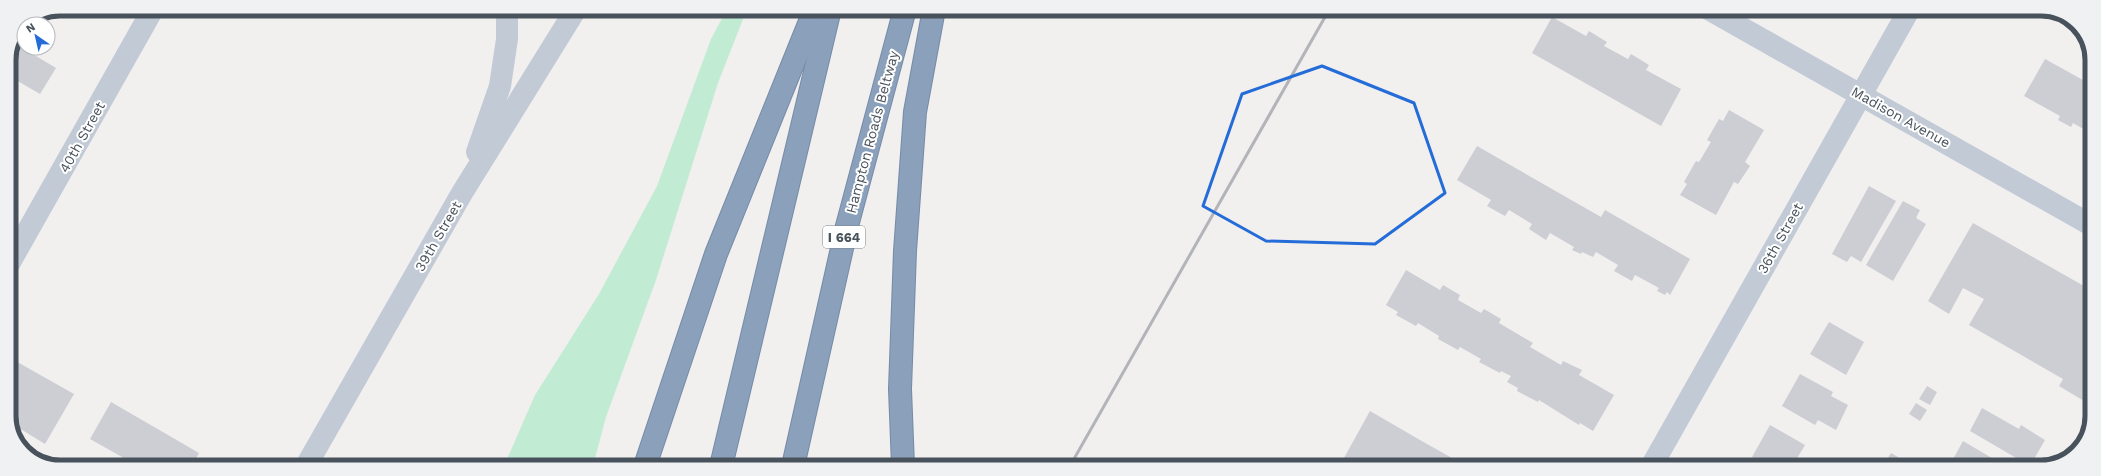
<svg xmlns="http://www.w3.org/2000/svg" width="2101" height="476" font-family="'Work Sans',sans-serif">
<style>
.green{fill:#c1ecd3}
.building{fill:#ccced4}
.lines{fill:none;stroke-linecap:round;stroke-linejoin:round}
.highway-casing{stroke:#758ba7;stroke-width:24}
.secondary{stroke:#c1cad5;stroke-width:22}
.highway{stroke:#8aa0bb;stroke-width:22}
.rail{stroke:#b2b4b9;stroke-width:3}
.marked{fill:none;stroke:#246cd7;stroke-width:3;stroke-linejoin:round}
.labels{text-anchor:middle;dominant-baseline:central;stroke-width:4;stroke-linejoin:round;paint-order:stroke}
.shield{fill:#fff;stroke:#7f868d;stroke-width:1}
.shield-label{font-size:13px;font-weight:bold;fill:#48525c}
.street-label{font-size:14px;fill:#48525c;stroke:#fff}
.rim{fill:none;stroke:#48525c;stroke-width:5}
</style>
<rect width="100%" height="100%" fill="#f2efef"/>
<!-- green -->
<path class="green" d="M727,9H747L718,83L656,280L606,417L593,466H504L535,395L599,294L657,186L711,39Z"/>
<!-- building -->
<g class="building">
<path d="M46,15L41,24H24Z"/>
<path d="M1552,17L1586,36L1589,31L1607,42L1604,46L1628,59L1631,54L1649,65L1646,70L1681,89L1661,126L1532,53Z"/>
<path d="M24,24V38L21,43L17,41Z"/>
<path d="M16,44L56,68L40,94L9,76V60Z"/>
<path d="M2045,59L2092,85V134L2073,123L2071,127L2058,120L2060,116L2024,96Z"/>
<path d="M1729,110L1764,130L1745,162L1750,166L1738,184L1734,182L1716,215L1680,195L1687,184L1684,182L1696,161L1699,162L1711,142L1707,140L1719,119L1723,121Z"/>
<path d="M1477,146L1601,217L1605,210L1690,259L1670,295L1667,292L1665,295L1657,291L1659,288L1635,275L1632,281L1614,271L1618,265L1596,252L1593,257L1582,252L1581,254L1572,250L1574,247L1550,233L1546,240L1529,229L1532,224L1509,210L1505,216L1487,206L1491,200L1457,180Z"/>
<path d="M1869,186L1896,201L1861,262L1851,256L1847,262L1832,254Z"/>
<path d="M1903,201L1920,210L1916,218L1926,224L1893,281L1866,265Z"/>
<path d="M1973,223L2091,290V391L2084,401L2059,386L2063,379L1969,325L1984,299L1963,288L1949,314L1928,301Z"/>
<path d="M1406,270L1440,290L1443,285L1460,295L1458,300L1481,313L1484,309L1501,319L1499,323L1533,343L1530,347L1561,365L1563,361L1582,370L1579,375L1614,395L1593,431L1580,423L1579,425L1539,400L1538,402L1517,391L1518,388L1507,382L1511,376L1501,371L1500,373L1479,362L1481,359L1460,347L1458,350L1438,339L1439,336L1418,323L1416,326L1396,315L1398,312L1386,305Z"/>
<path d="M1829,322L1864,342L1846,375L1810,354Z"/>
<path d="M12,359L74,394L45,444L9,422V364Z"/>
<path d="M1800,374L1833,392L1831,396L1848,405L1836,430L1818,420L1815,425L1782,406Z"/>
<path d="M1927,386L1937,392L1930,405L1919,399Z"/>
<path d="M111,402L199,453L192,466H138L90,439Z"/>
<path d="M1916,403L1927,410L1920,421L1909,414Z"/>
<path d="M1982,408L2019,429L2021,425L2045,440L2030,466L1970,431Z"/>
<path d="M1370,411L1420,440L1468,467H1339Z"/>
<path d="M1770,425L1805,445L1792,467H1771L1752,457Z"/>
<path d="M1963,441L2002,464L2005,459L2018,467H1957L1951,463Z"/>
<path d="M1891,453L1908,463L1906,467L1883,466Z"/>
</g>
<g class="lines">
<defs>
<g id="highway">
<path d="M645,466L716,254L815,9"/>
<path d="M721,466L830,9"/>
<path d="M793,466L847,226L905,9"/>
<path d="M903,466L900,389L905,251L915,112L934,9"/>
</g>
</defs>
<!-- highway casing -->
<use href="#highway" class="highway-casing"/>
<!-- secondary -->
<g class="secondary">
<path d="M1710,10L2091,225"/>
<path d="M477,152L500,86L507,39V9"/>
<path d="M9,264L153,9"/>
<path d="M306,466L462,193L576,9"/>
<path d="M1651,467L1909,10"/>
</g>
<!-- highway -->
<use href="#highway" class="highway"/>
<!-- rail -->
<path class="rail" d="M1070,466L1329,10"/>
</g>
<!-- marked area -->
<path class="marked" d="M1322,66L1414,103L1445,193L1375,244L1266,241L1203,206L1242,94Z"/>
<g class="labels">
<!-- shield labels -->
<rect class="shield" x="823" y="226" width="42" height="22" rx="3"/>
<g class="shield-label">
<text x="844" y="237">I 664</text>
</g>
<!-- street labels -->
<g class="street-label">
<text transform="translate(1901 117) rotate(29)">Madison Avenue</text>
<text transform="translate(872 132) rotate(-75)">Hampton Roads Beltway</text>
<text transform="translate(82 137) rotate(-61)">40th Street</text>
<text transform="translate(438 236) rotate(-60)">39th Street</text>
<text transform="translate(1780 238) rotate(-61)">36th Street</text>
</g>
</g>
<!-- crop -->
<path d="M0 0H2101V476H0ZM60 16H2041A44 44 0 0 1 2085 60V416A44 44 0 0 1 2041 460H60A44 44 0 0 1 16 416V60A44 44 0 0 1 60 16Z" fill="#f0f1f2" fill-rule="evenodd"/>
<path class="rim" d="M60 16H2041A44 44 0 0 1 2085 60V416A44 44 0 0 1 2041 460H60A44 44 0 0 1 16 416V60A44 44 0 0 1 60 16Z"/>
<!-- north arrow -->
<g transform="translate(36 36) rotate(326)"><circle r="19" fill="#ffffff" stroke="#b6babe"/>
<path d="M0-3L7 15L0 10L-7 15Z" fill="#246cd7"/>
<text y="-6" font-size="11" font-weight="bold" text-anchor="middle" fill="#48525c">N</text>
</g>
</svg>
